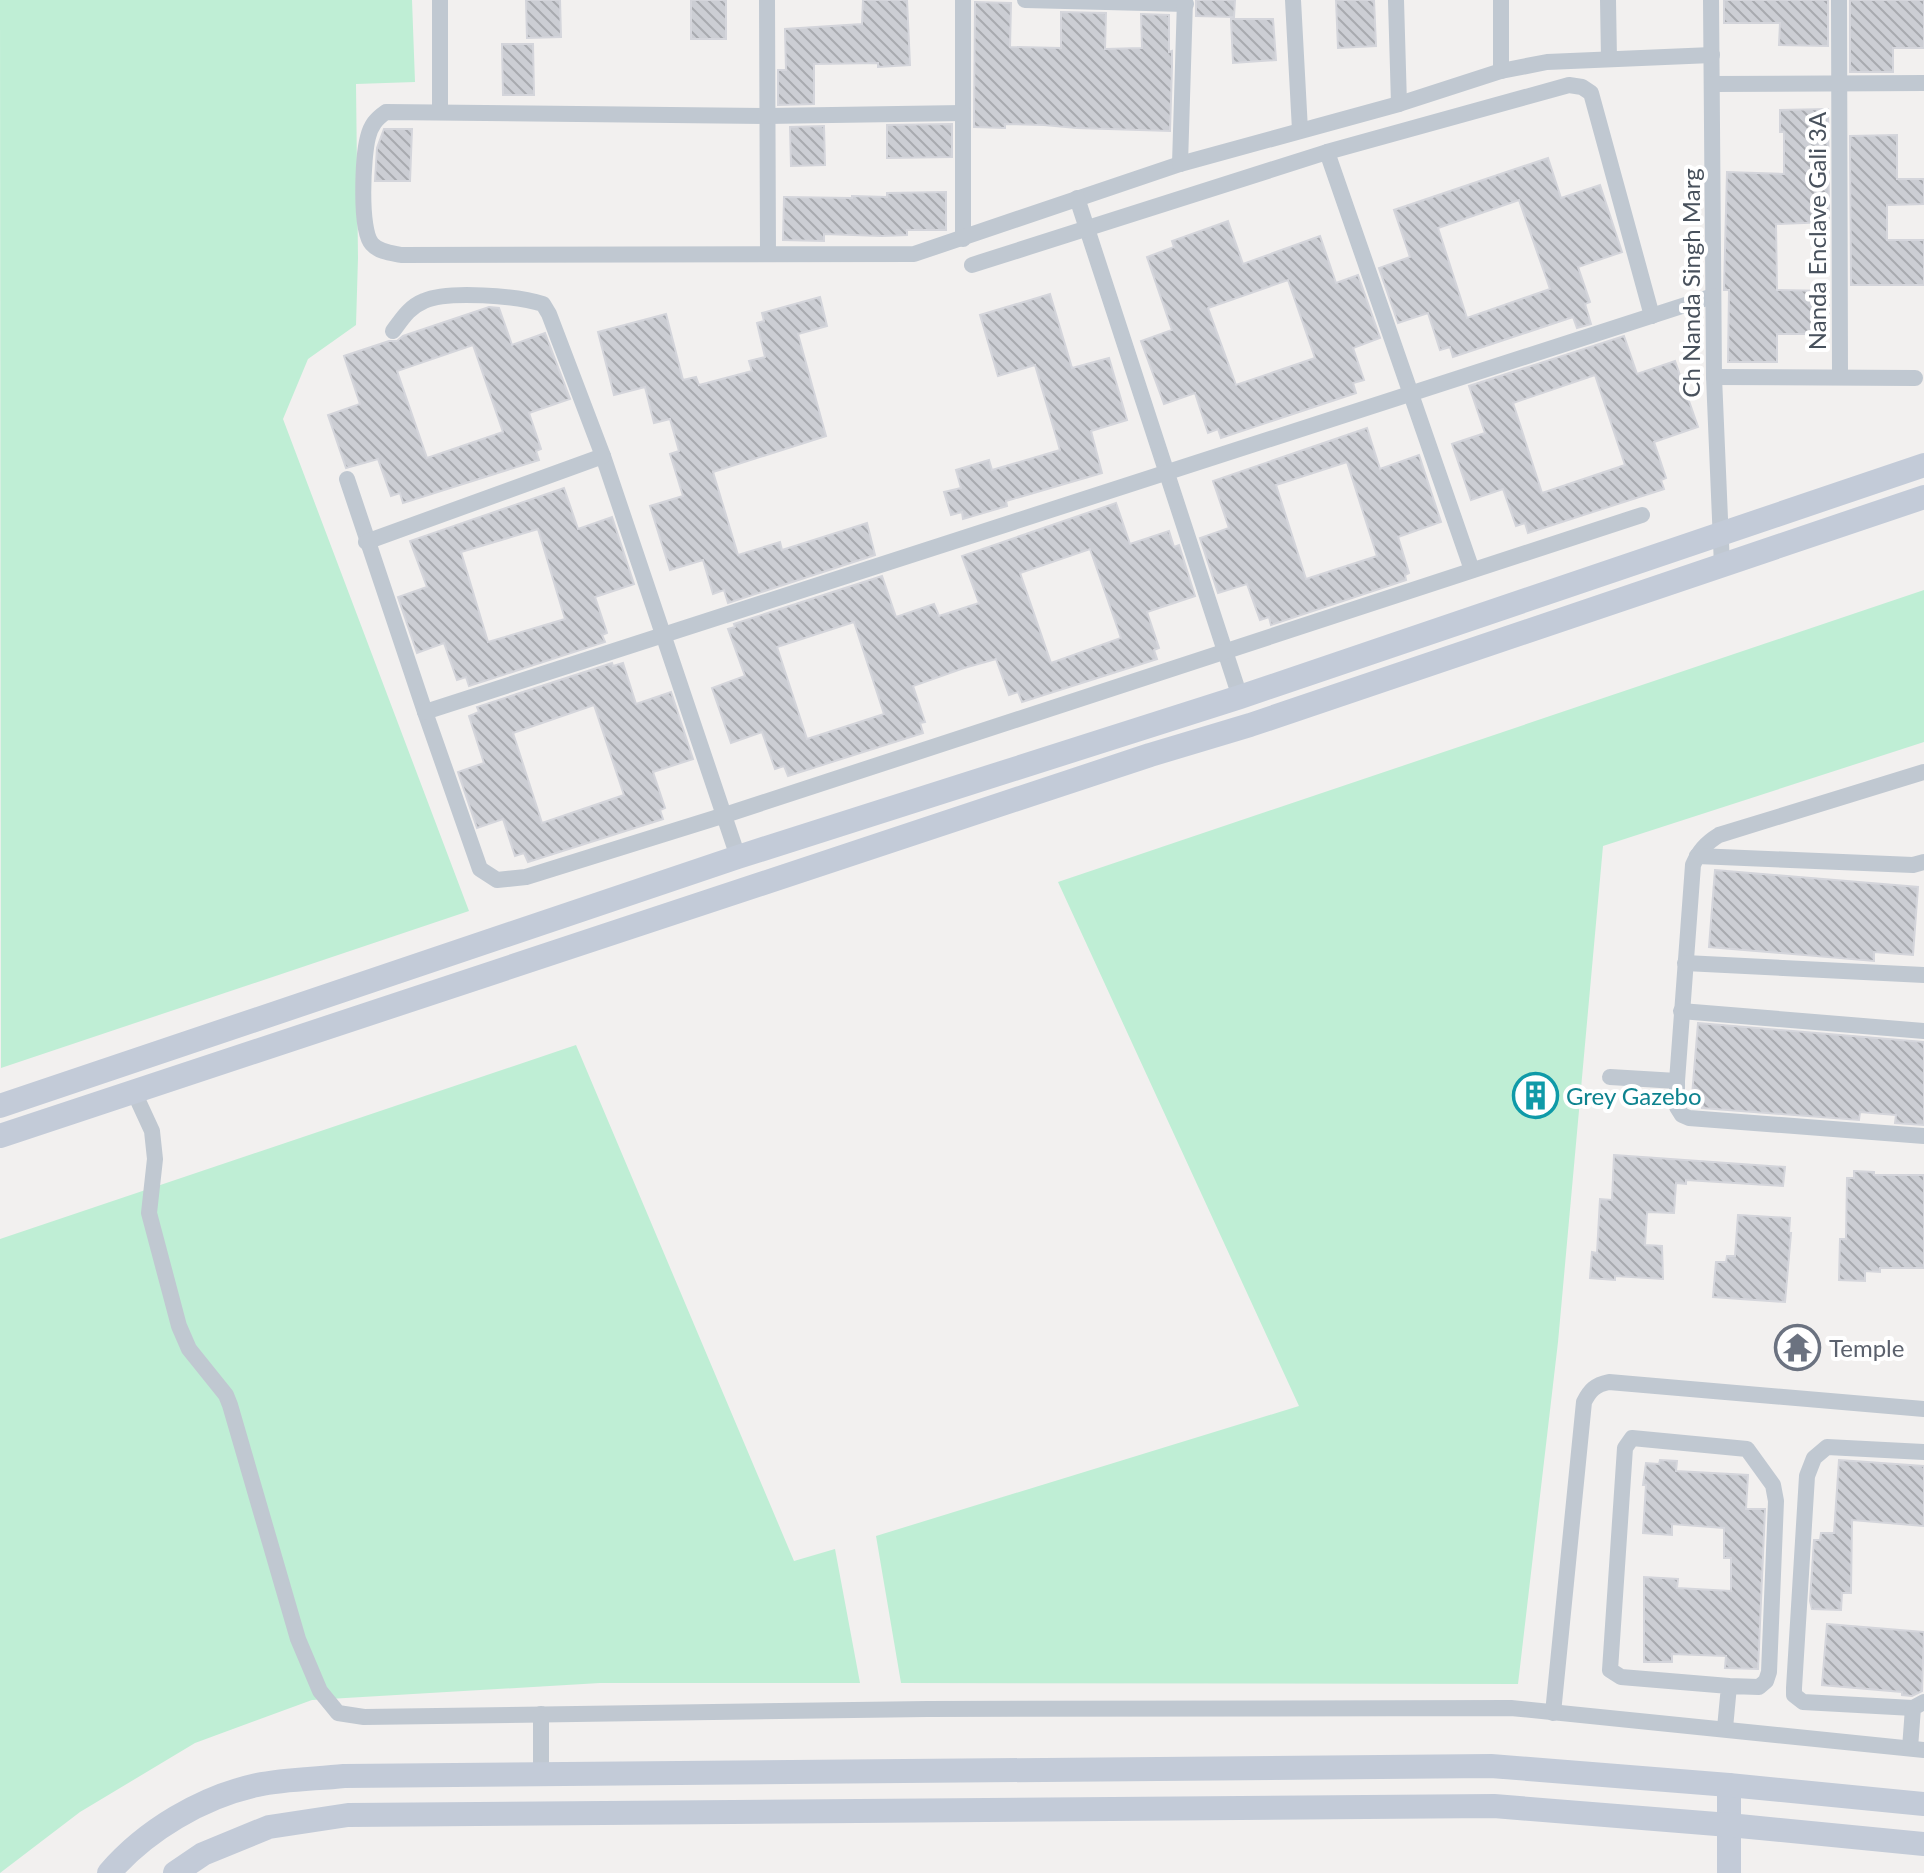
<svg xmlns="http://www.w3.org/2000/svg" width="1924" height="1873" font-family="Lato,sans-serif">
<style>
.park{fill:#bfeed5}
.building{fill:url(#building-back-hatch);stroke:#d4d5db;stroke-width:2;fill-rule:evenodd}
.lines{fill:none;stroke-linecap:round;stroke-linejoin:round}
.street{stroke:#c0c8d1;stroke-width:16}
.secondary{stroke:#c3cbd8;stroke-width:24}
.labels{text-anchor:middle;dominant-baseline:central;stroke-width:8;stroke-linejoin:round;paint-order:stroke}
.street-label{font-size:24px;fill:#48515c;stroke:#fff}
.culture-label{font-size:24px;fill:#0d838f;stroke:#fff;text-anchor:start}
.worship-label{font-size:24px;fill:#5b616d;stroke:#fff;text-anchor:start}
</style>
<defs>
<pattern id="building-back-hatch" width="6" height="6" patternUnits="userSpaceOnUse" patternTransform="scale(2)"><rect width="6" height="6" fill="#ccced4"/><path d="M-1 5l2 2M0 0l6 6M5-1l2 2" fill="none" stroke="#a8aaaf"/></pattern>
</defs>
<rect width="100%" height="100%" fill="#f2f0ef"/>
<!-- park -->
<g class="park">
<path d="M0,0H412L415,82L356,84L358,258L356,325L308,359L283,419L469,911L1,1068Z"/>
<path d="M1924,590V742L1603,846L1558,1342L1518,1684L901,1683L876,1536L1299,1406L1058,882Z"/>
<path d="M576,1045L794,1561L835,1549L860,1683H600L312,1700L195,1743L80,1812L0,1873V1239Z"/>
</g>
<!-- building -->
<g class="building">
<path d="M526,0H560L561,37L527,38Z"/>
<rect x="691" y="0" width="35" height="39"/>
<path d="M863,0H907L910,65L878,67V63L814,64V104L778,105V70H786L785,29L862,24Z"/>
<path d="M1196,0H1235L1234,17L1196,16Z"/>
<path d="M1336,0H1374L1376,46L1338,48Z"/>
<path d="M1724,0H1828V46L1779,45L1780,23H1724Z"/>
<path d="M1850,0H1924V48H1893V72H1850Z"/>
<path d="M975,2L1011,3L1010,47L1061,48V12L1106,13L1105,49L1142,48L1141,14L1169,15V52L1172,51V67L1170,131L1077,128L1044,125L1005,124V128L974,127Z"/>
<path d="M1231,19H1273L1276,60L1233,63Z"/>
<path d="M502,44H533L534,95H503Z"/>
<path d="M1828,109L1829,222L1776,224L1777,290L1829,291L1828,334H1777V362H1728L1729,290H1724L1727,172L1784,174V132H1780V110Z"/>
<path d="M952,124V157L887,158V125Z"/>
<path d="M824,126L825,165L791,166L790,127Z"/>
<path d="M384,129H412L410,181H375L377,148Z"/>
<path d="M1897,135V179H1924V204L1887,205V240H1924V285H1851L1850,136Z"/>
<path d="M1548,158L1561,198L1600,185L1622,252L1578,267L1590,302L1585,304L1591,324L1577,328L1573,317L1453,357L1450,347L1440,350L1428,313L1398,323L1379,268L1410,257L1394,210ZM1519,200L1550,289L1467,318L1438,228Z"/>
<path d="M946,192V230H907V235L882,236L824,234V241L783,240L784,197L852,198V196L887,197V193Z"/>
<path d="M1228,221L1243,264L1320,236L1336,283L1358,275L1380,338L1353,348L1364,380L1353,383L1356,393L1221,438L1218,429L1208,433L1195,393L1164,404L1141,341L1172,330L1147,257L1174,247L1172,241ZM1288,280L1315,358L1236,385L1208,308Z"/>
<path d="M1050,294L1072,368L1109,358L1127,420L1091,431L1102,473L1006,501L1007,506L963,519L962,512L951,515L944,492L961,488L956,470L989,460L992,470L1060,450L1035,365L998,376L980,315Z"/>
<path d="M820,297L827,326L798,334L826,436L713,472L738,555L780,542L782,550L867,523L875,555L728,603L724,590L713,594L703,560L670,570L650,506L683,496L670,454L679,451L670,419L654,423L645,387L614,395L598,332L666,314L683,380L696,377L699,385L752,371L749,361L765,357L757,323L764,321L762,313Z"/>
<path d="M489,307L499,308L512,345L545,333L570,399L529,413L541,449L536,451L539,460L403,503L400,493L391,496L378,459L346,468L328,415L360,404L344,356L389,341H397L403,336ZM473,345L503,432L427,458L397,371Z"/>
<path d="M1624,336L1637,374L1675,361L1698,427L1654,442L1666,478L1661,480L1664,489L1528,533L1525,523L1516,526L1503,489L1471,500L1452,444L1485,433L1469,386ZM1595,375L1625,465L1542,493L1513,403Z"/>
<path d="M1367,428L1380,469L1419,455L1441,522L1398,537L1409,573L1405,575L1406,580L1271,625L1269,617L1260,620L1247,584L1218,593L1200,538L1229,528L1213,481ZM1347,462L1377,556L1306,579L1276,485Z"/>
<path d="M564,488L578,529L612,517L634,584L595,597L607,633L602,635L605,642L469,686L466,677L457,680L444,643L417,653L398,597L427,587L410,541ZM538,529L565,619L488,642L461,552Z"/>
<path d="M1116,503L1130,544L1169,531L1174,547L1179,545L1195,596L1147,612L1159,648L1154,650L1157,659L1022,702L1018,692L1009,695L996,659L964,668L913,686L925,722L920,723L923,733L788,776L784,766L775,769L762,732L731,743L712,688L745,676L728,629L735,627L734,624L882,576L896,617L934,604L939,616L979,603L962,556ZM1090,549L1121,638L1051,663L1020,573ZM854,622L884,714L807,739L777,647Z"/>
<path d="M612,663L613,666L623,663L636,704L671,692L693,759L653,772L665,808L660,810L663,819L528,862L524,853L515,856L503,819L477,828L458,772L484,763L469,716L479,712L477,707ZM594,705L624,795L542,823L513,733Z"/>
<path d="M1715,870L1918,887L1913,955L1874,952V961L1709,947Z"/>
<path d="M1698,1023L1924,1042V1125L1895,1123L1896,1115L1860,1112L1859,1120L1702,1108L1703,1097L1692,1096Z"/>
<path d="M1614,1155L1785,1167L1783,1186L1686,1180V1184L1676,1183L1674,1213L1647,1212L1645,1245L1662,1246L1663,1279L1615,1276V1280L1590,1278L1592,1252L1597,1253L1600,1199L1612,1200Z"/>
<path d="M1854,1171L1874,1172V1175H1924V1268H1880V1272L1865,1271V1281L1839,1280L1840,1239H1846L1847,1178H1854Z"/>
<path d="M1738,1215L1790,1218L1789,1233H1791L1785,1302L1713,1297L1716,1262H1726L1727,1256H1735Z"/>
<path d="M1790,1338H1807L1805,1358L1789,1356Z"/>
<path d="M1660,1460L1677,1461L1676,1471L1748,1475L1746,1509H1765L1758,1669L1725,1668L1726,1656L1672,1654V1662H1644V1577L1678,1579L1677,1588L1731,1591V1558H1724V1528L1672,1524V1535L1643,1533L1646,1485H1643L1646,1463L1659,1464Z"/>
<path d="M1839,1460L1924,1466V1526L1852,1520L1851,1593H1842L1841,1610L1812,1609L1810,1601L1814,1540H1820L1821,1533H1834Z"/>
<path d="M1827,1624L1924,1632L1922,1691L1912,1696L1902,1695V1692L1822,1685Z"/>
</g>
<g class="lines">
<!-- street -->
<g class="street">
<path d="M767,0L768,254"/>
<path d="M963,0V239"/>
<path d="M1025,0L1186,4"/>
<path d="M1293,0L1300,130"/>
<path d="M1396,0L1399,104"/>
<path d="M1501,0V71"/>
<path d="M1608,0L1609,59"/>
<path d="M1711,0L1714,377L1722,566"/>
<path d="M1839,0L1840,377"/>
<path d="M1712,84L1924,83"/>
<path d="M440,111V0"/>
<path d="M963,113L767,116L386,112C376,119 371,125 368,137C363,156 359,230 372,244C379,252 391,253 401,255L914,254L1180,164L1399,104L1501,71L1547,62L1712,55"/>
<path d="M1327,152L1472,570"/>
<path d="M1180,164L1185,0"/>
<path d="M1077,198L1240,697"/>
<path d="M972,265L1327,152L1569,85L1582,87L1591,93L1652,316"/>
<path d="M393,331C402,319 409,307 424,301C448,290 518,296 543,304L549,314L603,456L738,857"/>
<path d="M1714,377L1915,378"/>
<path d="M347,479L425,712L480,869L497,880L526,877L725,815L1642,515"/>
<path d="M366,542L603,456"/>
<path d="M425,712L1713,296"/>
<path d="M1924,772L1719,835C1706,843 1699,851 1693,865L1677,1081V1107L1682,1115L1689,1118L1924,1136"/>
<path d="M1697,856L1913,865L1924,862"/>
<path d="M1685,963L1924,975"/>
<path d="M1681,1011L1924,1031"/>
<path d="M1610,1077L1677,1081"/>
<path d="M134,1092L152,1131L155,1159L149,1213L179,1326L189,1349L226,1395L230,1405L298,1639L320,1691L338,1713L364,1717L927,1709L1511,1708L1924,1750"/>
<path d="M1913,1708L1803,1702L1794,1695V1688L1807,1476L1814,1458L1827,1447L1924,1452"/>
<path d="M1553,1713L1584,1402C1590,1390 1595,1385 1609,1382L1924,1409"/>
<path d="M541,1714V1774"/>
<path d="M1725,1728L1729,1686L1759,1687L1766,1681L1769,1672L1776,1501L1773,1485L1747,1449L1632,1438L1625,1448L1610,1670L1621,1677L1729,1686"/>
<path d="M1910,1748L1913,1708L1924,1702"/>
</g>
<!-- secondary -->
<g class="secondary">
<path d="M0,1106L738,857L1240,697L1924,465"/>
<path d="M0,1136L1150,755L1250,725L1924,497"/>
<path d="M1729,1785V1873"/>
<path d="M109,1873C146,1830 202,1797 257,1785C285,1779 316,1779 344,1776L1491,1766L1729,1785L1924,1804"/>
<path d="M175,1873L203,1854L269,1827L348,1815L1494,1806L1729,1825L1924,1844"/>
</g>
</g>
<!-- icons -->
<defs>
<symbol id="building-ring" viewBox="-11 -11 22 22"><circle r="9.5" fill="#fff" stroke="#0f9aa8" stroke-width="1.5"/><path d="M-4-6H4V6H1V3H-1V6H-4ZM-2.5-4.3h1.7v1.8h-1.7ZM.8-4.3h1.7v1.8H.8ZM-2.5-1h1.7V.8h-1.7ZM.8-1h1.7V.8H.8Z" fill="#0f9aa8"/></symbol>
<symbol id="temple-ring" viewBox="-11 -11 22 22"><circle r="9.5" fill="#fff" stroke="#6b7280" stroke-width="1.5"/><path d="M0-6L5-2H3V0L6.5 2.5H4V6H1.5V3h-3V6H-4V2.5H-6.5L-3 0V-2H-5Z" fill="#6b7280"/></symbol>
</defs>
<g fill-rule="evenodd">
<use href="#building-ring" x="1510" y="1070" width="51" height="51"/>
<use href="#temple-ring" x="1772" y="1322" width="51" height="51"/>
</g>
<g class="labels">
<!-- street labels -->
<g class="street-label">
<text transform="translate(1816 231) rotate(-90)">Nanda Enclave Gali 3A</text>
<text transform="translate(1690 283) rotate(-90)">Ch Nanda Singh Marg</text>
</g>
<!-- culture labels -->
<g class="culture-label">
<text x="1566" y="1095">Grey Gazebo</text>
</g>
<!-- worship labels -->
<g class="worship-label">
<text x="1829" y="1347">Temple</text>
</g>
</g>
</svg>
